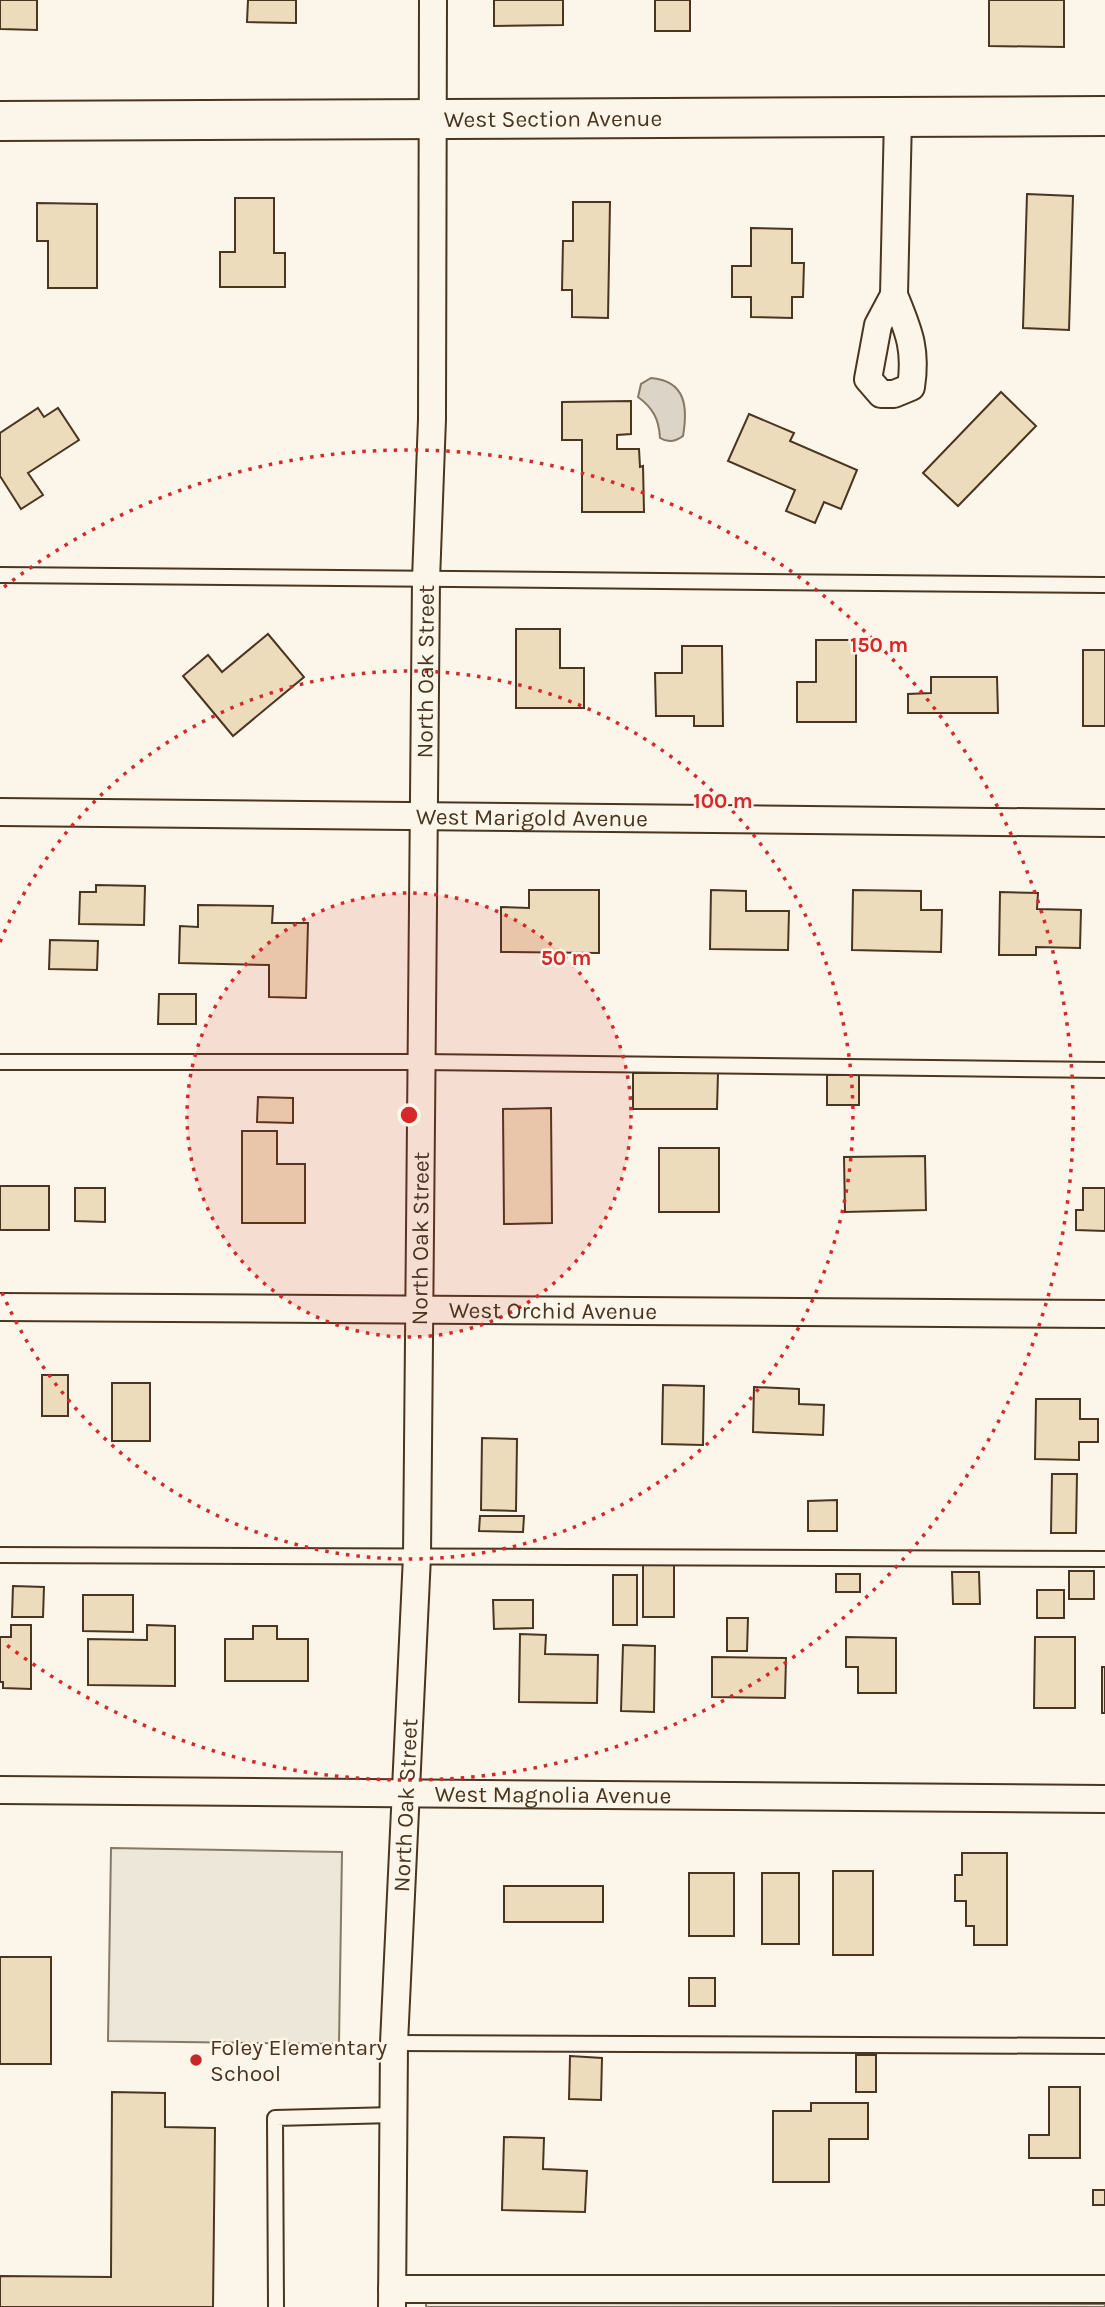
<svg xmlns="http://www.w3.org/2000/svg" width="1105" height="2307" font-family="Karla,sans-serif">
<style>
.green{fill:#ede6d9;stroke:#887966;stroke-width:2}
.parking{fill:#ede7d9;stroke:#887966;stroke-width:2}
.water{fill:#dcd4c6;stroke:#887966;stroke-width:2}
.building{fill:#ecdcbc;stroke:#4a3520;stroke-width:2}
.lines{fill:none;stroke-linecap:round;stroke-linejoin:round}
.lane-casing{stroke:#4a3520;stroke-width:18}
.street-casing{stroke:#4a3520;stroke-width:30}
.secondary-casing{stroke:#4a3520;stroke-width:42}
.lane{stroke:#fbf6e9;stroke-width:14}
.street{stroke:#fbf6e9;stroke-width:26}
.secondary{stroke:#fbf6e9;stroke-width:38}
.ring{fill:none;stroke:#d62828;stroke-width:3.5;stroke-dasharray:3.5 7}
.poi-dot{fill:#c62828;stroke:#fbf6e9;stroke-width:2.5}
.labels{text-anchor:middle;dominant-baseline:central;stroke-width:5;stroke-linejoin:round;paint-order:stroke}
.street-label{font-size:23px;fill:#4a3520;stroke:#fbf6e9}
.poi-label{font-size:23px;fill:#4a3520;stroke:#fbf6e9;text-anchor:start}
.centre{fill:#d62828;stroke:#fbf6e9;stroke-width:3.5}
.ring-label{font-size:21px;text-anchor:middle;font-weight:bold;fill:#d62828;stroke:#fbf6e9;stroke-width:5;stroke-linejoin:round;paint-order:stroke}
</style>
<rect width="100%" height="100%" fill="#fbf6e9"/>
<!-- green -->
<path class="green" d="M426,2303L1105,2304V2307H426Z"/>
<!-- parking -->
<path class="parking" d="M111,1848L342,1852L339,2044L108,2041Z"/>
<!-- water -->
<path class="water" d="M651,378C686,381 688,407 683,436C675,442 668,443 660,438C659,419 653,408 638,397L641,384Z"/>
<!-- building -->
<g class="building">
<path d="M0,0H37V30L0,29Z"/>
<path d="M248,0H296V23L247,22Z"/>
<path d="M494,0H563V25L494,26Z"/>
<rect x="655" y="0" width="35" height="31"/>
<path d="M989,0H1064V47L989,46Z"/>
<path d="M1027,194L1073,196L1069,330L1023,328Z"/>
<path d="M235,198H274V253H285V287H220V252H235Z"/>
<path d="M573,202H610L608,318L572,317V290H562L563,241H573Z"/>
<path d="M37,203L97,204V288H48V241H37Z"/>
<path d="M751,228L792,229V263H804L803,297H792V318L751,317V297H732V266H751Z"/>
<path d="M1001,392L1036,426L958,506L923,473Z"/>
<path d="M631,401V434L617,435V449H639L640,467L643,466L644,512H582V440H562V402Z"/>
<path d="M38,408L44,417L58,408L79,440L28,473L43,495L21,509L0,476V433Z"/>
<path d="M749,414L794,433L790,441L857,470L841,509L824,502L815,523L786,511L795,490L728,461Z"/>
<path d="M516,629H560V668H584V708H516Z"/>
<path d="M268,634L304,677L233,736L183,676L208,655L222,672Z"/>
<path d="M816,640H856V722H797V682H816Z"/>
<path d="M682,646H722L723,726H694V716H656L655,673H682Z"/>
<rect x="1083" y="650" width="22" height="76"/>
<path d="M931,677H997L998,713H908V694L931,693Z"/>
<path d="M96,885L145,886L144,925L79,924L80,892H96Z"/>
<path d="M529,890H599V953L501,952V907L529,908Z"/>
<path d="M711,890L746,891V911H789L788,950L710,949Z"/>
<path d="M853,890L921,891V910H942L941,952L852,950Z"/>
<path d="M1000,892L1038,893L1037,909L1081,910L1080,948L1036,947V955H999Z"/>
<path d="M198,905L273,906L272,923H308L306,998L269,997V965L179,963L180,926L198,927Z"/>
<path d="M50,940L98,941L97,970L49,969Z"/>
<path d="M159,994H196V1024H158Z"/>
<path d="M633,1073H718L717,1109H633Z"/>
<rect x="827" y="1075" width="32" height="30"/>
<path d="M258,1097L293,1098V1123L257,1122Z"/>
<path d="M551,1108L552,1223L504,1224L503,1109Z"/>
<path d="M242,1131H277V1164H305V1223H242Z"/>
<rect x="659" y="1148" width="60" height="64"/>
<path d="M925,1156L926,1210L845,1212L844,1157Z"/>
<rect x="0" y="1186" width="49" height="44"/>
<path d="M75,1188H105V1222L75,1221Z"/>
<path d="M1083,1188H1105V1231L1076,1230V1210H1083Z"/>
<rect x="42" y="1375" width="26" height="41"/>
<rect x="112" y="1383" width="38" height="58"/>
<path d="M663,1385L704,1386L703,1445L662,1444Z"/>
<path d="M754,1387L799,1389V1404L824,1405L823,1435L753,1432Z"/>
<path d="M1036,1399H1080V1419H1098V1442H1079V1460L1035,1459Z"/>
<path d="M482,1438L517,1439L516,1511L481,1510Z"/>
<path d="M1052,1474H1077L1076,1533H1051Z"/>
<path d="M837,1500V1531H808V1501Z"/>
<path d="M480,1516H524L523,1532L479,1531Z"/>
<rect x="643" y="1563" width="31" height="54"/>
<rect x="1069" y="1571" width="25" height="28"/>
<path d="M952,1572H979L980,1604H953Z"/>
<rect x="836" y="1574" width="24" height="18"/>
<rect x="613" y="1575" width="24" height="50"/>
<path d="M13,1586L44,1587L43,1617H12Z"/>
<rect x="1037" y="1590" width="27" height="28"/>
<path d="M83,1595H133V1632L83,1631Z"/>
<path d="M493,1600H533V1628L494,1629Z"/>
<path d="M727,1618H748L747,1651H727Z"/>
<path d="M11,1625H31V1689L3,1688V1682H0V1637H11Z"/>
<path d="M147,1625L175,1626V1686L88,1685V1639L147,1640Z"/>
<path d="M253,1626H277V1639H308V1681H225V1639H253Z"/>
<path d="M520,1634L546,1635L545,1654L598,1655L597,1703L519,1702Z"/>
<path d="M846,1637L896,1638V1693H858V1667H846Z"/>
<path d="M1035,1637H1075V1708H1034Z"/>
<path d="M623,1645L655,1646L654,1712L621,1711Z"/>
<path d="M712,1657L786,1658L785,1698L712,1697Z"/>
<rect x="1102" y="1667" width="3" height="46"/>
<path d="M962,1853H1007V1945H974V1926H966V1901H955V1875H962Z"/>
<rect x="833" y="1871" width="40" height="84"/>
<rect x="689" y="1873" width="45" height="63"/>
<rect x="762" y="1873" width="37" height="71"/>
<rect x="504" y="1886" width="99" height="36"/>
<rect x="0" y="1957" width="51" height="107"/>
<rect x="689" y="1978" width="26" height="28"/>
<rect x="856" y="2055" width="20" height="37"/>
<path d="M570,2056L602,2058L601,2100L569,2099Z"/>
<path d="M1049,2087H1080V2158H1029V2135H1049Z"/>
<path d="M112,2092L165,2093V2127L215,2128L213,2307H0V2276L111,2277Z"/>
<path d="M811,2103H868V2139H829V2182H773V2111H811Z"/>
<path d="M504,2137L544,2138L543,2169L587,2171L585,2212L502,2210Z"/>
<rect x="1093" y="2190" width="12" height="15"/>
</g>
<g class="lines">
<defs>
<g id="lane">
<path d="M0,575L1105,585"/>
<path d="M0,1062H422L1105,1070"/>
<path d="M0,1555L1105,1559"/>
<path d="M394,2043L1105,2046"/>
<path d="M276,2307L275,2118L394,2115"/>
</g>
<g id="street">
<path d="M894,295C908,330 917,348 911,387L894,394H881L868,379L878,325Z"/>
<path d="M894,295L898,117"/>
<path id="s1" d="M0,812L1105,823"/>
<path id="s2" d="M0,1307L1105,1314"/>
<path id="s3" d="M0,1790L1105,1799"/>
<path d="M392,2289H1105"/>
<path id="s4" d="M392,2307L394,2043L417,1556L426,580L432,419L433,0"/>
</g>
<g id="secondary">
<path id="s5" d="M0,121L1105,116"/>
</g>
</defs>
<!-- lane casing -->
<use href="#lane" class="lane-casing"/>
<!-- street casing -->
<use href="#street" class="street-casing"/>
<!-- secondary casing -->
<use href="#secondary" class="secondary-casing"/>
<!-- lane -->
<use href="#lane" class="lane"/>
<!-- street -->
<use href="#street" class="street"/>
<!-- secondary -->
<use href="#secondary" class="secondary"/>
</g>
<!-- distance rings -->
<circle cx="409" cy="1115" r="222" fill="#d62828" fill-opacity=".12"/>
<g class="ring">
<circle cx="409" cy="1115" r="222"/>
<path d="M0 942A444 444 0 1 1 0 1288"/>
<path d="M4 587A665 665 0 1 1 4 1643"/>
</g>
<!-- markers -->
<circle class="poi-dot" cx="196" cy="2060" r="7"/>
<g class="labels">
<!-- street labels -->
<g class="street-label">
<text stroke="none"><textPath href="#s5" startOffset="553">West Section Avenue</textPath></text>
<text stroke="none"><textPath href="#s4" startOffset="1636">North Oak Street</textPath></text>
<text stroke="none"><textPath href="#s1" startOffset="532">West Marigold Avenue</textPath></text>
<text stroke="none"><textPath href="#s4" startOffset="1069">North Oak Street</textPath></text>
<text stroke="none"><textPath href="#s2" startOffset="553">West Orchid Avenue</textPath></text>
<text stroke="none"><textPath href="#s3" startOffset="553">West Magnolia Avenue</textPath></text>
<text stroke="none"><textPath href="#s4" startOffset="502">North Oak Street</textPath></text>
</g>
<!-- poi labels -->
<g class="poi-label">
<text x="210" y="2047">Foley Elementary<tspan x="210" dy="26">School</tspan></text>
</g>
</g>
<circle cx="409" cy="1115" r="10" class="centre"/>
<g class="ring-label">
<text x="879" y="652">150 m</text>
<text x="723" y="808">100 m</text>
<text x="566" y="965">50 m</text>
</g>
</svg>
